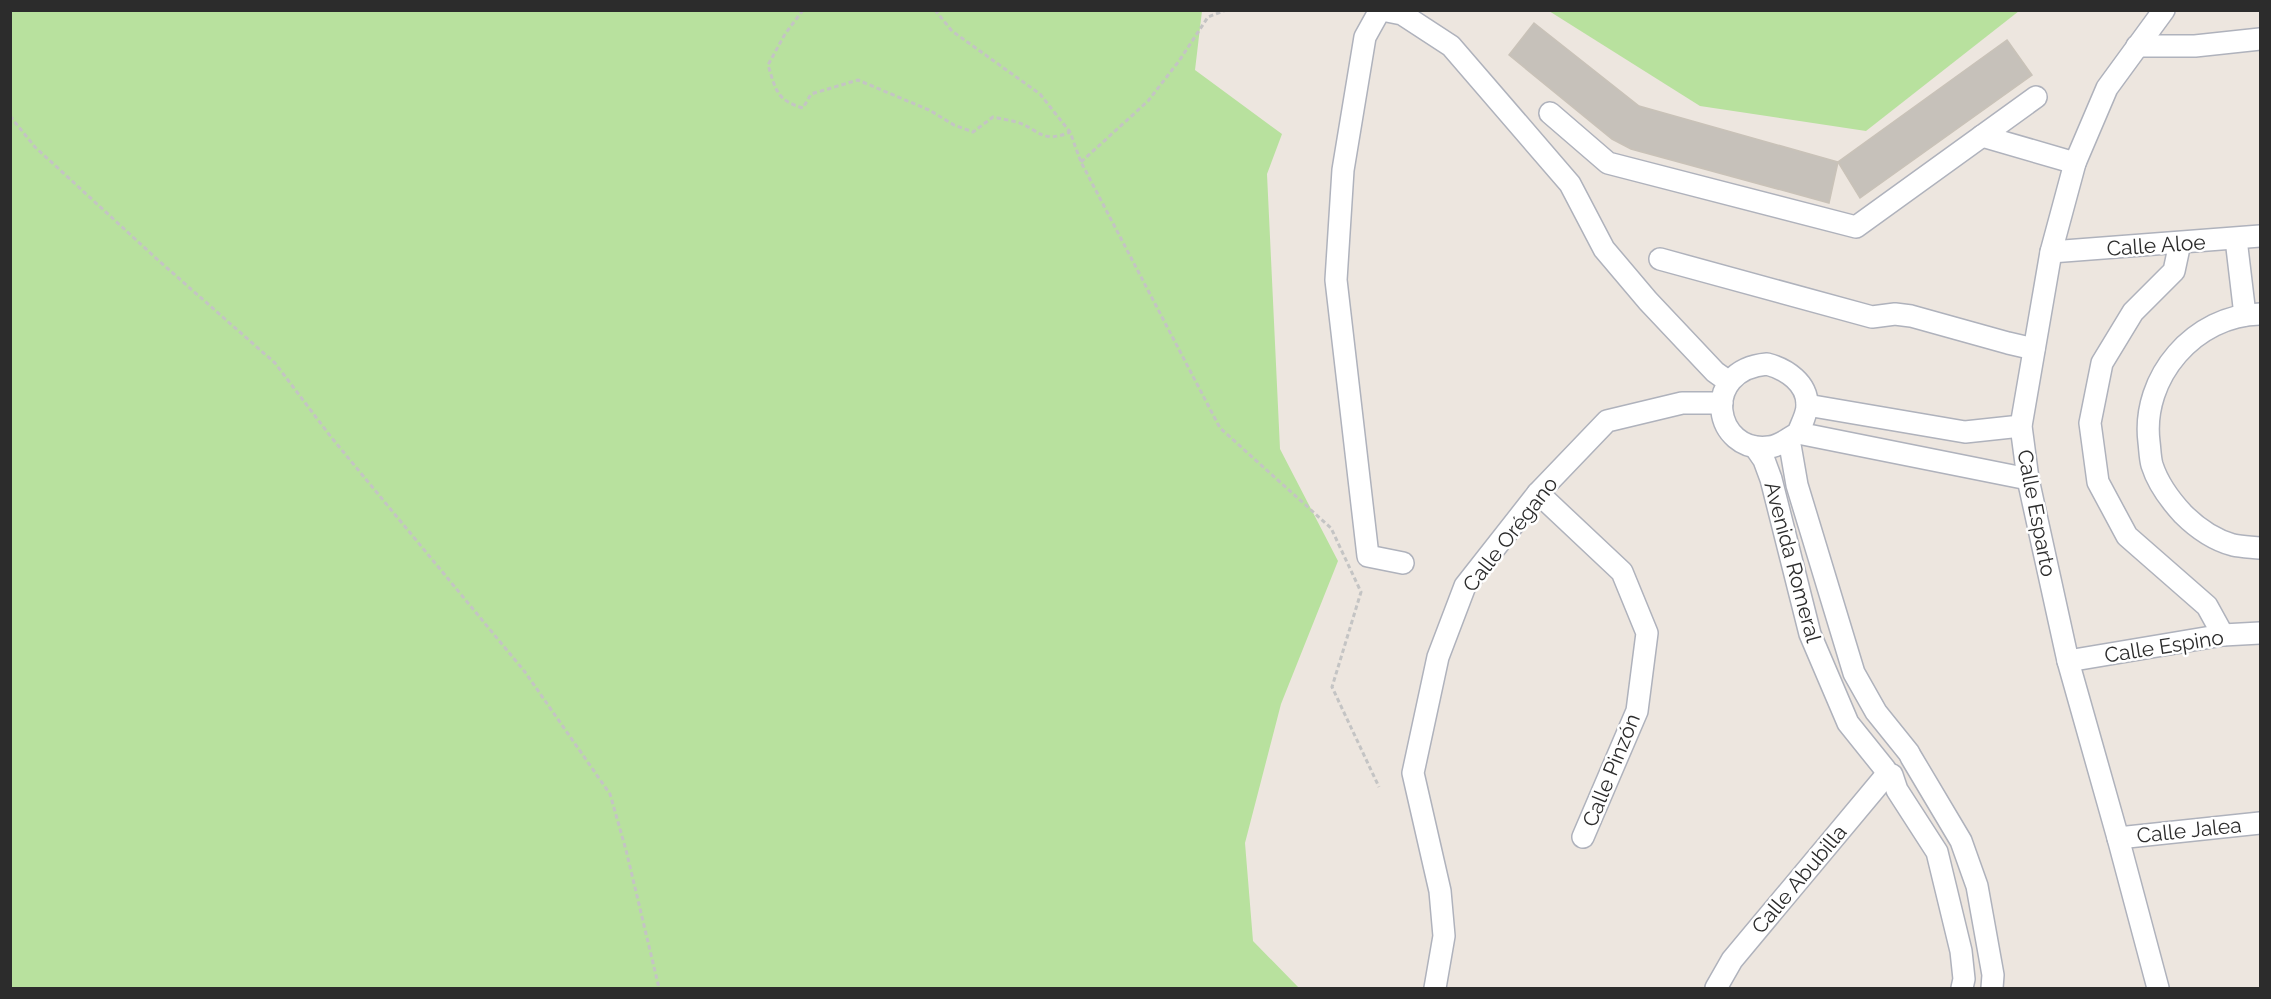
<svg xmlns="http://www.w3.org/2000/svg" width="2271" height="999" font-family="Raleway,sans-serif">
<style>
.green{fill:#b8e19e}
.building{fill:#c6c1ba;stroke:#c9c2b8;stroke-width:1.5}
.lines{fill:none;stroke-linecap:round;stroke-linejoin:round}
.minor-casing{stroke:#afb2bc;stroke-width:24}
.path{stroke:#c4c4c4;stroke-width:3;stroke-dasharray:4.5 3;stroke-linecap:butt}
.minor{stroke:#fff;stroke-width:21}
.labels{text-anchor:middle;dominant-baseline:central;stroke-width:5;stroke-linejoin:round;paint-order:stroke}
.street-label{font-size:21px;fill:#2c2c2c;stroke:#fff}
</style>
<rect width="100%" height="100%" fill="#ede6df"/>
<!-- green -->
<g class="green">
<path d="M10,11H1202L1195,70L1282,134L1267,174L1280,449L1338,561L1281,704L1245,843L1253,941L1299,988H11Z"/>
<path d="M1549,11H2019L1866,131L1700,106Z"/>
</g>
<!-- building -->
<g class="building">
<path d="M1534,23L1639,106L1838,162L1829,203L1631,149L1612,139L1509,55Z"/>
<path d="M2007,40L2032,75L1860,198L1838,162Z"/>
</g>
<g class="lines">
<defs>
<g id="minor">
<path d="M1380,10L1365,37L1343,170L1336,280L1368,556L1403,563"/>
<path d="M1382,10L1402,14L1451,46L1570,184L1604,249L1648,301L1715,372L1729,382"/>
<path d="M2137,46H2195L2260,39"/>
<path d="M1550,113L1608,163L1856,227L2036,97"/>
<path d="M1982,136L2075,163"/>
<path d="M2236,239L2245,315"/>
<path d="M2180,243L2174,271L2133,312L2102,363L2090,423L2098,482L2127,536L2207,606L2223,635"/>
<path d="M2051,252L2260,236"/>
<path d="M1660,259L1872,317L1895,314L1911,316L2008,343L2034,349"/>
<path d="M2260,314C2195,315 2141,377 2149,442C2150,450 2150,458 2152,465C2158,484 2170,500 2183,514C2197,528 2215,540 2233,545C2242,547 2252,547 2260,548"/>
<path d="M1767,364C1786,369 1808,383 1807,406C1807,414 1801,425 1798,433C1789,438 1780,446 1769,447C1714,454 1699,370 1767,364Z"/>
<path d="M1807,405L1965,432L2021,426"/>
<path d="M1798,433L2028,479"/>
<path d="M1789,439L1797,485L1854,673L1876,712L1909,753"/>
<path d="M1755,447L1764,460L1771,479L1810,634L1848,723L1885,769"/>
<path d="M1538,493L1622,572L1647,633L1637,711L1583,837"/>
<path d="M2068,661L2223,635L2260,633"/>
<path d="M1911,757L1961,841L1977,886L1993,975L1992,988"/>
<path d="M1892,775L1897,790L1937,852L1961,951L1964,979L1962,988"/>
<path d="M2118,838L2260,823"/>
<path d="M1435,988L1444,936L1440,891L1413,773L1438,657L1465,586L1538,493L1607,421L1682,403H1722"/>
<path d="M1716,988L1732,960L1888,773"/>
<path d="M2158,988L2118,838L2068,661L2028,479L2021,426L2051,252L2075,163L2107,88L2164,10"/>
</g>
</defs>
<!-- minor casing -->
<use href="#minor" class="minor-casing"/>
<!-- path -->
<g class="path">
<path d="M803,10L785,34L768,65C776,90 776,100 803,108L811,94L858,80L929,110L954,125L973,132L993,117C1001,119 1009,120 1017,122C1040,130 1042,144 1070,132"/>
<path d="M935,10L952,31L1040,94L1070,132L1081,162L1220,428L1331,528L1361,592L1332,687L1379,787"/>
<path d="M10,116L35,147L158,260L275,363L331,437L525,672L610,794L626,850L659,988"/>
<path d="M1081,162L1148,101L1179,61L1208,17L1226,10"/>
</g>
<!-- minor -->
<use href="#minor" class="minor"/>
</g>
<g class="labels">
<!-- street labels -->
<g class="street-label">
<text transform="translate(2156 245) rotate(-4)">Calle Aloe</text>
<text transform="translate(2037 513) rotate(79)">Calle Esparto</text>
<text transform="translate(1510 534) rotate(-52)">Calle Orégano</text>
<text transform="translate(1793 562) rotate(75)">Avenida Romeral</text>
<text transform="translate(2164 646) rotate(-9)">Calle Espino</text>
<text transform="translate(1611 770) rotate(-68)">Calle Pinzón</text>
<text transform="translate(2189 830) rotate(-6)">Calle Jalea</text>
<text transform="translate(1799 879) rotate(-50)">Calle Abubilla</text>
</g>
</g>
<!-- border -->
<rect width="2271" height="999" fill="none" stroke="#2c2c2c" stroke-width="24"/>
</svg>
